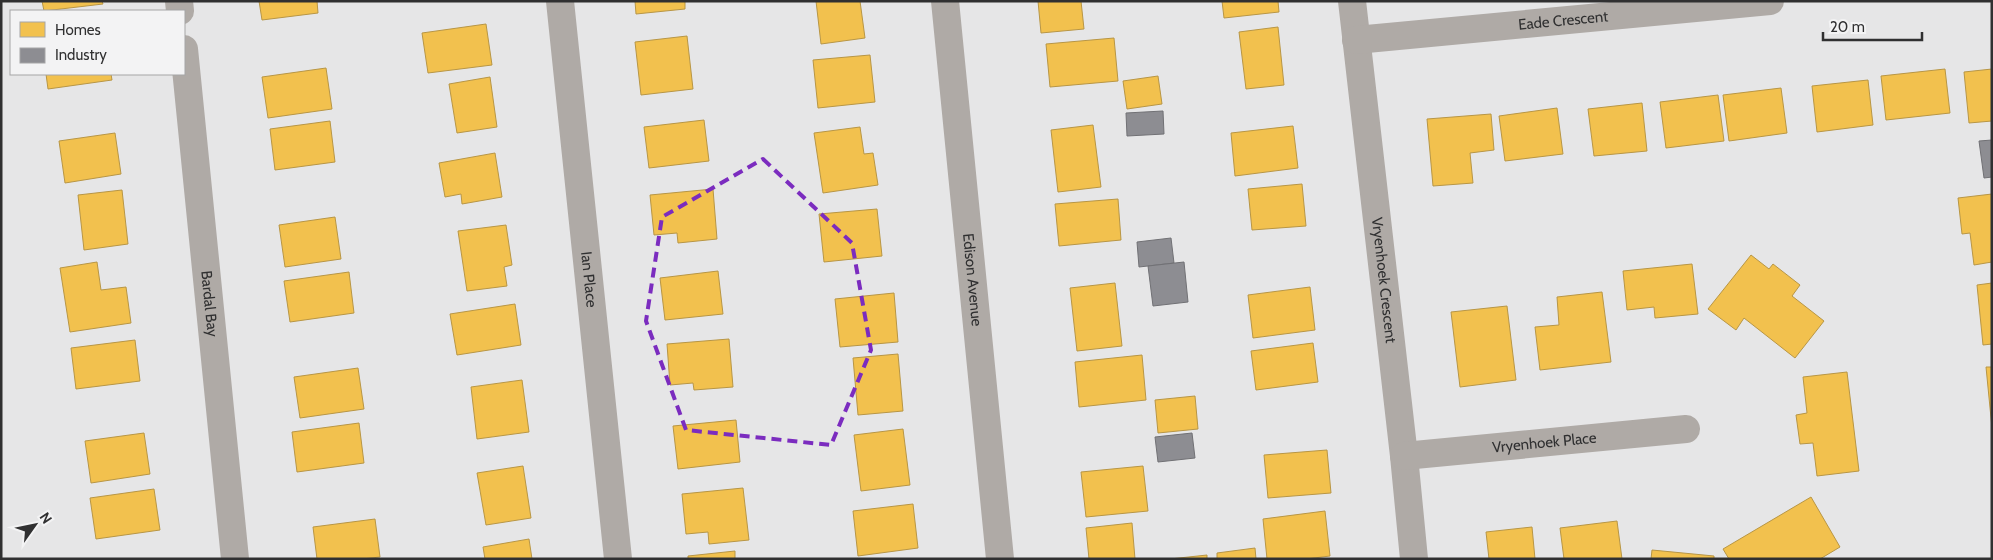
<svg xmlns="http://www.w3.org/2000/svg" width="1993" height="560" font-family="Cabin,sans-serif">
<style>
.homes{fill:#f2c14e;stroke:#b89645}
.industry{fill:#8d8d92;stroke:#717175}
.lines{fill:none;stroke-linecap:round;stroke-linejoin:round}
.street{stroke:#afaaa6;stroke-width:28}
.marked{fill:none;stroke:#7b2cbf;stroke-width:4;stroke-dasharray:10 6;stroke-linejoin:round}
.labels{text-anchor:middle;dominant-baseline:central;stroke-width:5;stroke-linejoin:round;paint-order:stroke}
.street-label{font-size:15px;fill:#303031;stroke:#f3f3f4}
</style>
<rect width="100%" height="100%" fill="#e6e6e7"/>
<!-- homes -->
<g class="homes">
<path d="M42,1H102L103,4L44,11Z"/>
<path d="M259,1H317L318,13L262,20Z"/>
<path d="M635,1H685V9L636,14Z"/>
<path d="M816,1H860L865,38L821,44Z"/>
<path d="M1038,1H1081L1084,29L1041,33Z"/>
<path d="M1222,1H1278L1279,12L1224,18Z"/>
<path d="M486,24L492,65L428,73L422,33Z"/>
<path d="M1278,27L1284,85L1246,89L1239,32Z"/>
<path d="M687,36L693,89L641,95L635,42Z"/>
<path d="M1114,38L1118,81L1050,87L1046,44Z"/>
<path d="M870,55L875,102L818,108L813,60Z"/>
<path d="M326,68L332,109L268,118L262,77Z"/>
<path d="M1945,69L1950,113L1886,120L1881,76Z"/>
<path d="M1992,69V121L1969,123L1964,72Z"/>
<path d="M46,74H111L112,80L48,89Z"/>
<path d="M1158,76L1162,104L1127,109L1123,81Z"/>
<path d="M490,77L497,127L457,133L449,84Z"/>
<path d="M1868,80L1873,125L1817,132L1812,86Z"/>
<path d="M1781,88L1787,133L1729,141L1723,95Z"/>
<path d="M1718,95L1724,141L1666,148L1660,102Z"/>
<path d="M1642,103L1647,151L1594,156L1588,109Z"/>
<path d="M1557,108L1563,154L1505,161L1499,116Z"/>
<path d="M1491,114L1494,150L1470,153L1473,183L1433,186L1427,119Z"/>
<path d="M704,120L709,161L649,168L644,127Z"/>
<path d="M330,121L335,162L275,170L270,129Z"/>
<path d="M1093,125L1101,187L1058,192L1051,130Z"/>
<path d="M1293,126L1298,168L1235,176L1231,133Z"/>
<path d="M860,127L864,154L873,153L878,185L823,193L814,133Z"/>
<path d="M115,133L121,174L65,183L59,141Z"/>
<path d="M495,153L502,197L462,204L461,194L445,197L439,163Z"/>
<path d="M1302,184L1306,226L1252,230L1248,189Z"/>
<path d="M713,189L717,239L678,243L677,233L654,235L650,195Z"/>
<path d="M122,190L128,244L84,250L78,195Z"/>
<path d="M1992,194V262L1974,265L1970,233L1962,234L1958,198Z"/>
<path d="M1118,199L1121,240L1059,246L1055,204Z"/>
<path d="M877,209L882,256L824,262L819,214Z"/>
<path d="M335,217L341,259L285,267L279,225Z"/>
<path d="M506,225L512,265L504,267L507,286L467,291L458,231Z"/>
<path d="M1751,255L1769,269L1773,264L1800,285L1792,296L1824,321L1795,358L1744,318L1736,330L1708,309Z"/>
<path d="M97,262L101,290L126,287L131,323L70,332L60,268Z"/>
<path d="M1692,264L1698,314L1655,318L1654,307L1627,310L1623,271Z"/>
<path d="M718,271L723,314L665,320L660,278Z"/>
<path d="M349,272L354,313L290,322L284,281Z"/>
<path d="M1115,283L1122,346L1077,351L1070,288Z"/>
<path d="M1992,283V344L1983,345L1977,285Z"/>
<path d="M1310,287L1315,330L1253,338L1248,295Z"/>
<path d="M1602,292L1611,362L1540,370L1535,327L1559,325L1557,297Z"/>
<path d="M894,293L898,342L840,347L835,299Z"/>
<path d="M515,304L521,345L457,355L450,314Z"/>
<path d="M1507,306L1516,380L1460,387L1451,312Z"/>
<path d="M729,339L733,387L694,390L693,383L670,385L667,344Z"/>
<path d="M135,340L140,381L76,389L71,348Z"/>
<path d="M1313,343L1318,382L1256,390L1251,351Z"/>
<path d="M898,354L903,411L858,415L853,358Z"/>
<path d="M1142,355L1146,400L1079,407L1075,362Z"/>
<path d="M1986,367H1992V428Z"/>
<path d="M358,368L364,409L300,418L294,377Z"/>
<path d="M1847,372L1859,471L1817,476L1813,443L1800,444L1796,415L1807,413L1803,377Z"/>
<path d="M522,380L529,432L477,439L471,387Z"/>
<path d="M1195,396L1198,429L1158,433L1155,400Z"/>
<path d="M736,420L740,462L678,469L673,426Z"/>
<path d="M359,423L364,463L297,472L292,432Z"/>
<path d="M903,429L910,485L861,491L854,435Z"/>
<path d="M144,433L150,474L91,483L85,441Z"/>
<path d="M1327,450L1331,493L1268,498L1264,455Z"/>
<path d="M523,466L531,518L486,525L477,473Z"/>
<path d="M1143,466L1148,511L1086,517L1081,472Z"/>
<path d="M743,488L749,540L709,544L708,532L686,534L682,494Z"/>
<path d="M154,489L160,530L96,539L90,498Z"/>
<path d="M1811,497L1840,547L1820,559H1729L1723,549Z"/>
<path d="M913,504L918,548L858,556L853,511Z"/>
<path d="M1325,511L1330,556L1306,559H1267L1263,519Z"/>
<path d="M375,519L380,557L362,559H317L313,527Z"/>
<path d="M1617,521L1622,559H1564L1560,528Z"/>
<path d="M1132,523L1135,559H1089L1086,528Z"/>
<path d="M1532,527L1535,559H1489L1486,532Z"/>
<path d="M529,539L532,559H485L483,547Z"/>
<path d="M1255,548L1256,559H1217V553Z"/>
<path d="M1652,550L1714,556V559H1651Z"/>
<path d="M735,551V559H688V556Z"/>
<path d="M1207,555V559H1170Z"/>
</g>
<!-- industry -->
<g class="industry">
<path d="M1163,111L1164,134L1127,136L1126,113Z"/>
<path d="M1992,140V177L1984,178L1979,141Z"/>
<path d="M1171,238L1174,263L1139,267L1137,242Z"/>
<path d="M1184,262L1188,302L1153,306L1148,266Z"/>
<path d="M1192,433L1195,458L1158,462L1155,437Z"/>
</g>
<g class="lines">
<!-- street -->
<g class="street">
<path d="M179,1L180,11"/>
<path id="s1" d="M560,1L618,559"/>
<path id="s2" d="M945,1L1000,559"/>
<path id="s3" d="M1352,1L1404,456L1414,559"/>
<path id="s4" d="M1356,40L1770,1"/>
<path id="s5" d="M184,49L235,559"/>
<path id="s6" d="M1404,456L1686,429"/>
</g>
</g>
<!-- marked area -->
<path class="marked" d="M763,159L852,243L871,350L831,445L686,430L646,321L662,217Z"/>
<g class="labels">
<!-- street labels -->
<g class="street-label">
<text stroke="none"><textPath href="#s4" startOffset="208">Eade Crescent</textPath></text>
<text stroke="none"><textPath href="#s1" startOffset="280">Ian Place</textPath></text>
<text stroke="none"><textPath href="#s2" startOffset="280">Edison Avenue</textPath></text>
<text stroke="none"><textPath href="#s3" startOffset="281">Vryenhoek Crescent</textPath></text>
<text stroke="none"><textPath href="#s5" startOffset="256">Bardal Bay</textPath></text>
<text stroke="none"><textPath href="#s6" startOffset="141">Vryenhoek Place</textPath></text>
</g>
</g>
<!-- border -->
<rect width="1993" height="560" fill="none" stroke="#303031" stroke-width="5"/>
<!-- legend -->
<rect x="10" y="10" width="175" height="65" fill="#f3f3f4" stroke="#a5a5a6"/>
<rect x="20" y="22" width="25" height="15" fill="#f2c14e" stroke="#a5a5a6"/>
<text x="55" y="35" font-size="15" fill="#303031">Homes</text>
<rect x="20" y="48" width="25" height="15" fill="#8d8d92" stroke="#a5a5a6"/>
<text x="55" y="60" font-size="15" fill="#303031">Industry</text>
<!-- north arrow -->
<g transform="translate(35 525) rotate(57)" stroke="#f3f3f4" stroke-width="4" paint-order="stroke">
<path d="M0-4L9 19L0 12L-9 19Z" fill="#303031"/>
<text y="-8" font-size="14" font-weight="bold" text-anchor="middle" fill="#303031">N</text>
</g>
<!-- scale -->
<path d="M1823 32v8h99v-8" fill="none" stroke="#303031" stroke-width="2.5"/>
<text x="1830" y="32" font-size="15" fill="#303031" stroke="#f3f3f4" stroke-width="4" paint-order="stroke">20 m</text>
</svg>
